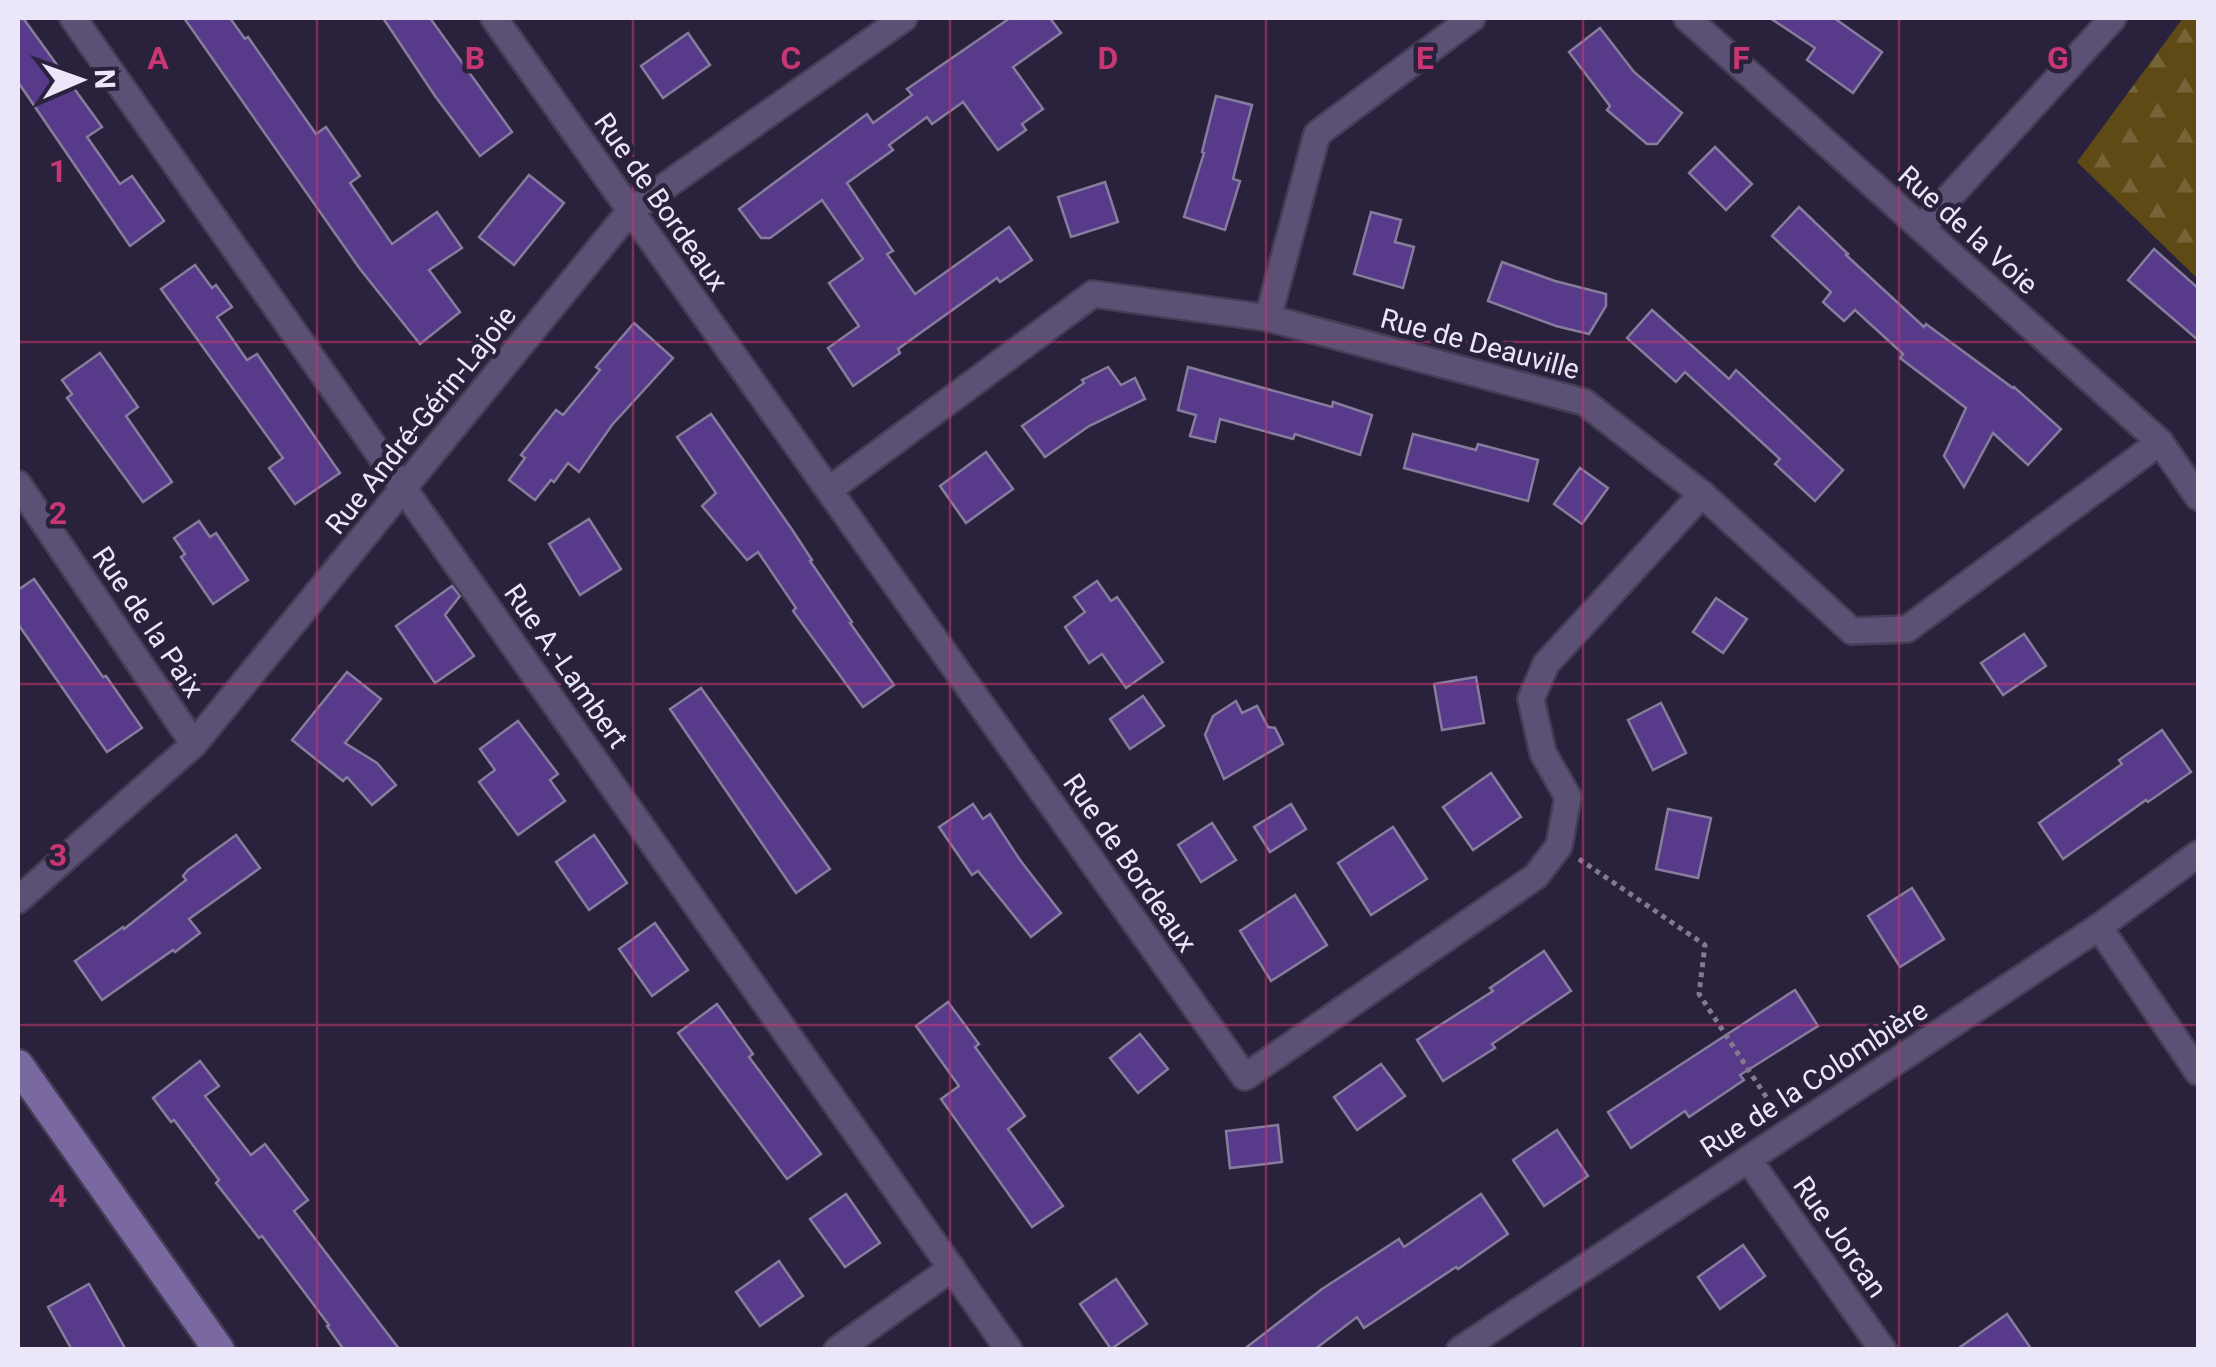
<svg xmlns="http://www.w3.org/2000/svg" width="2216" height="1367" font-family="Roboto,sans-serif">
<style>
.forest{fill:url(#forest-firs)}
.building{fill:#583a8a;stroke:#867d9c;stroke-width:2.5}
.lines{fill:none;stroke-linecap:round;stroke-linejoin:round}
.minor-casing{stroke:#453d56;stroke-width:30}
.secondary-casing{stroke:#453d56;stroke-width:35}
.path{stroke:#817b91;stroke-width:5;stroke-dasharray:5 5;stroke-linecap:butt}
.minor{stroke:#5c5175;stroke-width:25}
.secondary{stroke:#7a68a1;stroke-width:30}
.grid{fill:none;stroke:#c83773;stroke-width:2.5;stroke-opacity:0.55}
.labels{text-anchor:middle;dominant-baseline:central;stroke-width:9;stroke-linejoin:round;paint-order:stroke}
.street-label{font-size:28px;fill:#ebe6f8;stroke:#2a223c}
.grid-label{font-size:32px;text-anchor:middle;font-weight:bold;fill:#c83773;stroke:#2a223c;stroke-width:9;stroke-linejoin:round;paint-order:stroke}
</style>
<defs>
<pattern id="forest-firs" width="22" height="20" patternUnits="userSpaceOnUse" patternTransform="scale(2.5)"><rect width="22" height="20" fill="#5e4a15"/><path d="M5 1l3.5 6h-7zM16 11l3.5 6h-7z" fill="#756438"/></pattern>
</defs>
<rect width="100%" height="100%" fill="#2a223c"/>
<!-- forest -->
<path class="forest" d="M2183,18H2198V279L2077,162Z"/>
<!-- building -->
<g class="building">
<path d="M18,18H23L102,127L87,137L120,184L132,176L164,221L130,246L18,82Z"/>
<path d="M184,18H230L245,39L248,37L316,134L326,127L360,176L350,183L392,244L437,212L462,248L429,270L460,312L420,344L360,269Z"/>
<path d="M383,18H430L512,132L480,156L435,96Z"/>
<path d="M1010,18H1050L1061,33L1013,67L1043,109L1022,124L1026,130L998,150L963,102L932,124L927,117L889,145L893,150L847,183L893,251L887,254L915,294L1009,227L1032,260L1000,282L997,278L898,349L900,353L853,386L828,348L859,326L829,283L863,259L822,200L770,238H761L739,209L867,114L873,123L912,95L907,89Z"/>
<path d="M1770,18H1834L1882,52L1853,93L1807,60L1815,48Z"/>
<path d="M1600,28L1634,72L1682,113L1657,144H1647L1607,110L1610,106L1569,52Z"/>
<path d="M688,33L710,65L663,98L641,66Z"/>
<path d="M1216,96L1252,105L1233,179L1240,181L1225,230L1184,217L1204,153L1202,152Z"/>
<path d="M1715,147L1752,184L1726,210L1689,173Z"/>
<path d="M529,175L564,203L514,265L479,237Z"/>
<path d="M1105,182L1118,222L1071,237L1058,197Z"/>
<path d="M1799,207L1848,254L1846,255L1924,327L1926,324L2013,388L2014,387L2061,429L2028,465L1993,433L1964,487L1944,456L1966,408L1900,358L1903,354L1855,310L1844,321L1823,302L1831,292L1772,236Z"/>
<path d="M1371,212L1401,220L1395,242L1414,247L1403,288L1354,274Z"/>
<path d="M2154,249L2198,288V340L2128,280Z"/>
<path d="M1502,262L1555,281L1606,294V306L1589,334L1556,326L1488,301Z"/>
<path d="M195,265L212,288L216,285L232,307L217,317L247,360L257,354L340,473L295,504L269,468L283,458L161,289Z"/>
<path d="M1652,310L1729,379L1736,370L1843,470L1815,501L1775,464L1780,459L1685,372L1676,382L1627,338Z"/>
<path d="M634,323L673,358L612,425L579,472L568,463L554,482L551,480L535,500L509,480L525,458L521,455L556,410L563,415L600,370L596,367Z"/>
<path d="M100,353L138,407L126,416L172,482L143,502L67,398L72,394L62,380Z"/>
<path d="M1108,367L1121,385L1135,378L1145,399L1089,426L1045,457L1022,426L1084,383L1082,380Z"/>
<path d="M1188,367L1332,407L1333,402L1372,415L1360,455L1295,434L1293,439L1220,419L1215,442L1190,436L1196,415L1178,410Z"/>
<path d="M711,414L791,528L812,560L810,561L852,622L850,623L894,685L863,707L793,611L796,608L758,552L747,560L702,506L716,493L677,437Z"/>
<path d="M1413,434L1476,450L1478,444L1538,460L1528,501L1404,468Z"/>
<path d="M986,452L1013,489L966,523L940,486Z"/>
<path d="M1580,468L1608,488L1582,524L1554,504Z"/>
<path d="M589,519L621,569L580,595L549,544Z"/>
<path d="M199,521L210,537L216,533L248,580L213,604L181,557L185,554L174,538Z"/>
<path d="M34,579L103,677L106,676L142,728L107,752L18,624V590Z"/>
<path d="M1097,581L1111,601L1117,597L1163,662L1126,688L1102,654L1089,663L1065,627L1085,612L1074,597Z"/>
<path d="M452,586L460,596L445,615L474,656L435,683L396,626Z"/>
<path d="M1716,598L1747,619L1723,653L1693,632Z"/>
<path d="M2024,634L2046,666L2003,695L1981,663Z"/>
<path d="M347,672L381,699L345,743L377,763L396,785L372,805L347,777L343,781L292,740Z"/>
<path d="M1476,677L1484,723L1442,730L1434,684Z"/>
<path d="M701,688L830,869L796,893L670,709Z"/>
<path d="M1143,696L1164,726L1130,749L1110,719Z"/>
<path d="M1236,701L1242,713L1257,706L1268,727L1275,728L1283,744L1224,779L1205,735L1213,716Z"/>
<path d="M1661,703L1686,753L1653,770L1628,720Z"/>
<path d="M518,721L558,774L550,780L565,801L518,835L479,782L495,770L480,749Z"/>
<path d="M2162,730L2191,772L2148,802L2146,800L2063,859L2039,823L2122,764L2119,760Z"/>
<path d="M1491,773L1521,817L1473,850L1443,807Z"/>
<path d="M973,804L983,819L990,814L1020,860L1061,913L1031,937L978,871L972,875L939,827Z"/>
<path d="M1291,804L1306,829L1270,852L1254,827Z"/>
<path d="M1668,809L1711,818L1698,878L1656,869Z"/>
<path d="M1212,823L1236,860L1201,882L1178,845Z"/>
<path d="M1393,827L1427,879L1371,915L1338,863Z"/>
<path d="M236,835L260,868L189,919L200,933L175,952L173,950L102,1000L75,961L123,927L124,929L186,880L183,876L188,870Z"/>
<path d="M594,835L627,883L589,910L556,862Z"/>
<path d="M1912,888L1944,939L1900,967L1868,916Z"/>
<path d="M1295,895L1327,945L1271,981L1240,931Z"/>
<path d="M655,923L688,970L652,996L619,949Z"/>
<path d="M1544,951L1571,991L1492,1044L1495,1048L1443,1081L1417,1040L1493,991L1490,988Z"/>
<path d="M1795,990L1818,1026L1740,1075L1744,1080L1689,1117L1685,1111L1631,1148L1608,1112Z"/>
<path d="M948,1002L979,1044L975,1047L1025,1116L1008,1129L1063,1206L1032,1227L941,1099L959,1086L916,1026Z"/>
<path d="M717,1004L753,1054L749,1057L821,1154L787,1179L678,1033Z"/>
<path d="M1140,1034L1168,1069L1138,1093L1110,1058Z"/>
<path d="M200,1061L219,1086L205,1096L251,1155L265,1144L308,1200L294,1211L400,1350H344L327,1326L329,1325L262,1236L259,1238L216,1183L219,1180L174,1120L171,1122L153,1098Z"/>
<path d="M1381,1064L1405,1096L1357,1130L1334,1097Z"/>
<path d="M1278,1125L1282,1162L1230,1168L1226,1131Z"/>
<path d="M1557,1130L1588,1176L1544,1206L1513,1160Z"/>
<path d="M846,1194L880,1243L845,1267L810,1219Z"/>
<path d="M1481,1194L1508,1234L1458,1269L1456,1267L1364,1328L1357,1317L1314,1350H1243L1322,1289L1399,1239L1404,1247Z"/>
<path d="M1743,1245L1765,1276L1720,1309L1698,1277Z"/>
<path d="M779,1261L803,1296L760,1326L736,1292Z"/>
<path d="M1116,1279L1147,1324L1111,1349L1080,1304Z"/>
<path d="M89,1284L126,1350H72L48,1307Z"/>
<path d="M2007,1314L2032,1350H1956Z"/>
</g>
<g class="lines">
<defs>
<g id="minor">
<path d="M73,18L1009,1350"/>
<path d="M494,18L1245,1077L1536,876L1559,846L1568,797L1543,753L1531,699L1546,664L1702,494"/>
<path d="M1687,18L2160,442L2198,497"/>
<path d="M1921,228L2113,18"/>
<path d="M1268,318L1317,134L1472,18"/>
<path d="M18,484L194,744"/>
<path d="M829,490L1093,294L1268,318L1584,402L1702,494L1852,631L1907,629L2160,442"/>
<path d="M18,900L194,744L630,211L904,18"/>
<path d="M2099,927L2198,1072"/>
<path d="M1748,1159L1883,1350"/>
<path d="M837,1350L952,1268"/>
<path d="M1460,1350L2099,927L2198,854"/>
</g>
<path id="secondary" d="M18,1065L219,1350"/>
</defs>
<!-- minor casing -->
<use href="#minor" class="minor-casing"/>
<!-- secondary casing -->
<use href="#secondary" class="secondary-casing"/>
<!-- path -->
<path class="path" d="M1579,859L1705,945L1699,994L1774,1109"/>
<!-- minor -->
<use href="#minor" class="minor"/>
<!-- secondary -->
<use href="#secondary" class="secondary"/>
</g>
<!-- grid -->
<path class="grid" d="M317,18V1350M633,18V1350M950,18V1350M1266,18V1350M1583,18V1350M1899,18V1350M18,342H2198M18,684H2198M18,1025H2198"/>
<g class="labels">
<!-- street labels -->
<g class="street-label">
<text transform="translate(661 202) rotate(55)">Rue de Bordeaux</text>
<text transform="translate(1968 230) rotate(42)">Rue de la Voie</text>
<text transform="translate(1480 344) rotate(15)">Rue de Deauville</text>
<text transform="translate(421 420) rotate(-51)">Rue André-Gérin-Lajoie</text>
<text transform="translate(148 622) rotate(56)">Rue de la Paix</text>
<text transform="translate(566 666) rotate(55)">Rue A.-Lambert</text>
<text transform="translate(1130 863) rotate(55)">Rue de Bordeaux</text>
<text transform="translate(1814 1079) rotate(-33)">Rue de la Colombière</text>
<text transform="translate(1840 1237) rotate(55)">Rue Jorcan</text>
</g>
</g>
<g class="grid-label">
<text x="158" y="69">A</text>
<text x="475" y="69">B</text>
<text x="791" y="69">C</text>
<text x="1108" y="69">D</text>
<text x="1425" y="69">E</text>
<text x="1741" y="69">F</text>
<text x="2058" y="69">G</text>
<text x="58" y="182">1</text>
<text x="58" y="524">2</text>
<text x="58" y="866">3</text>
<text x="58" y="1207">4</text>
</g>
<!-- border -->
<rect width="2216" height="1367" fill="none" stroke="#ebe6f8" stroke-width="40"/>
<!-- north arrow -->
<g transform="translate(80 80) rotate(88)" stroke="#2a223c" stroke-width="8" paint-order="stroke">
<path d="M0-8L18 38L0 25L-18 38Z" fill="#ebe6f8"/>
<text y="-15" font-size="28" font-weight="bold" text-anchor="middle" fill="#ebe6f8">N</text>
</g>
</svg>
